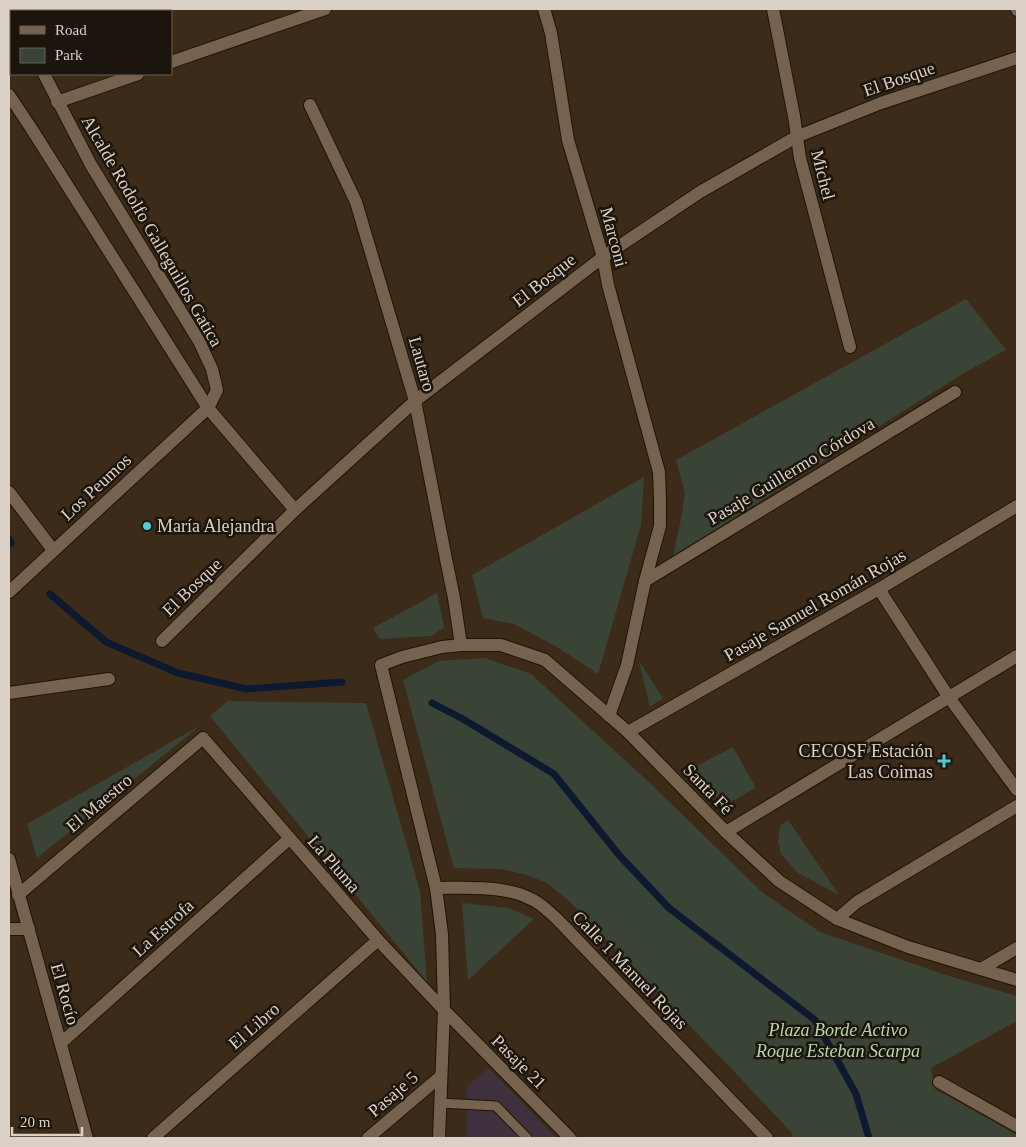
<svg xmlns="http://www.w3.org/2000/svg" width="1026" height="1147" font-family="Georgia,serif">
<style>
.commercial{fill:#3f303e}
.green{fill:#3a4436}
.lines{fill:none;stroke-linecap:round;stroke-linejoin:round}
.stream{stroke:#0d192e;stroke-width:7}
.service-casing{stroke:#221302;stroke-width:11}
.minor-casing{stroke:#221302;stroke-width:14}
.tertiary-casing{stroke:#221302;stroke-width:14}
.service{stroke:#76634f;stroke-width:9}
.minor{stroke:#76634f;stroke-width:12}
.tertiary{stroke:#76634f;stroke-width:12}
.poi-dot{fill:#51ccd2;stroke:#1c150d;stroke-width:2}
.labels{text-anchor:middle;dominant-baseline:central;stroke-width:5;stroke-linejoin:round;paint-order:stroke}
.street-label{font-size:18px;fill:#dcd1c6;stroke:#1c150d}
.poi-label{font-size:18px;fill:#dcd1c6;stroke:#1c150d;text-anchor:start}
.park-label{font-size:18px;font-style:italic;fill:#b6d8a8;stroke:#1c150d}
</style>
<rect width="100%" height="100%" fill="#3b2b18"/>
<!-- commercial -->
<path class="commercial" d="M489,1068L556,1138H466L467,1086Z"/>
<!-- green -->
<g class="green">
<path d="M966,299L1006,350L964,373L673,556L681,519L685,493L676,460Z"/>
<path d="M644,477L641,525L598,674L557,647L514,624L483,618L472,575Z"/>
<path d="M437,593L444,627L432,636L380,639L373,628Z"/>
<path d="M485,658L531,674L652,785L763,893L820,932L946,975L1017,996V1021L931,1068L935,1089L1017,1135V1138H794L791,1132L725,1062L569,901L547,883L524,874L500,869L454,868L403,680L439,661Z"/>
<path d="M639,661L663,698L650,707Z"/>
<path d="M228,701L366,703L420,891L427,982L210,716Z"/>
<path d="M201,725L37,858L27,824Z"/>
<path d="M733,747L756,788L725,805L691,769Z"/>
<path d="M788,820L839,895L798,873L781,854L778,841L780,826Z"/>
<path d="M462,903L509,908L534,919L468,980Z"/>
</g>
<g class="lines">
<!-- stream -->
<g class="stream">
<path d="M9,539L11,543"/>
<path d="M50,594L106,642L178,673L247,689L342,682"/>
<path d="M432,703L463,719L554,774L619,855L669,908L815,1020L856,1094L869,1138"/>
</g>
<defs>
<path id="service" d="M440,1103L496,1106L527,1138"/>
<g id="minor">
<path d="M12,9L13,11"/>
<path d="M544,9L551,33L568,140L603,257L608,285L659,472L660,499V526L645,581L627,665L609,716"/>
<path d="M773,9L794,116L800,158L850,347"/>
<path d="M1017,9V10"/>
<path d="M171,62L325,9"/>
<path d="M44,74L91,165L199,341L212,369L217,390L208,408"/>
<path d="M57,102L138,74"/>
<path d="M310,105L356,202L415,401"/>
<path d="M645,581L955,392"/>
<path d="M879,589L948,696L1017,790"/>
<path d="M162,641L295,510"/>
<path d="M9,693L109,679"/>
<path d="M628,732L879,589L1017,506"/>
<path d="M726,832L779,881L837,919L908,947L1017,980"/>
<path d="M9,859L87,1138"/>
<path d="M436,888C470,888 512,884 541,905C547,910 553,915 558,920L767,1138"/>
<path d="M18,895L203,738L378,940L444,1010L570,1138"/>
<path d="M837,919L857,902L1017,806"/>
<path d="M9,929H29"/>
<path d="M981,969L1017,948"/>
<path d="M61,1043L289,839"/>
<path d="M939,1082L1017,1126"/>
<path d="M153,1138L378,940"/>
<path d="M368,1138L441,1076"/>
</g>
<g id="tertiary">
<path d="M9,95L31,128L208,408L295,510L415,401L603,257L700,192L796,137L881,103L1017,58"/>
<path d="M415,401L446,559L454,598L461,645"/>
<path d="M9,492L53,550"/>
<path d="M9,592L208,408"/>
<path d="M439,1138L444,1010L442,934L436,888L381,665L402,657L442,647L461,645H501L545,660L628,732L726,832L1017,656"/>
</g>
</defs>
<!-- service casing -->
<use href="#service" class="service-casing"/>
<!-- minor casing -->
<use href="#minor" class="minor-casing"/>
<!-- tertiary casing -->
<use href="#tertiary" class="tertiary-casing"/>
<!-- service -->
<use href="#service" class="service"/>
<!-- minor -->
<use href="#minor" class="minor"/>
<!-- tertiary -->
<use href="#tertiary" class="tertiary"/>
</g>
<!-- markers -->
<g class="poi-dot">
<circle cx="147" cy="526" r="5"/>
<path d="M941.5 753.5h5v5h5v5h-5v5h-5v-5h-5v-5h5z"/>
</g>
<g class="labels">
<!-- street labels -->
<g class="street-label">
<text transform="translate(899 79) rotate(-19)">El Bosque</text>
<text transform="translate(823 175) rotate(76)">Michel</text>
<text transform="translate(152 231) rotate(60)">Alcalde Rodolfo Galleguillos Gatica</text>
<text transform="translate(614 237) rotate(75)">Marconi</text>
<text transform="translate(544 280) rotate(-38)">El Bosque</text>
<text transform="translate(422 364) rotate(74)">Lautaro</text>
<text transform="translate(791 471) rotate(-31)">Pasaje Guillermo Córdova</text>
<text transform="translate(96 487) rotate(-43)">Los Peumos</text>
<text transform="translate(192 587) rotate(-44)">El Bosque</text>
<text transform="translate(815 605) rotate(-30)">Pasaje Samuel Román Rojas</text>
<text transform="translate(708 789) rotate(46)">Santa Fé</text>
<text transform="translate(99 803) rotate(-40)">El Maestro</text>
<text transform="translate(334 864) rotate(49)">La Pluma</text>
<text transform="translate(163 928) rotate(-42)">La Estrofa</text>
<text transform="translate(630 970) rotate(46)">Calle 1 Manuel Rojas</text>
<text transform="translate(65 994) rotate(74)">El Rocío</text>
<text transform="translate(254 1026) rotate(-41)">El Libro</text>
<text transform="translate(519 1062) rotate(45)">Pasaje 21</text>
<text transform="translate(393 1094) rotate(-41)">Pasaje 5</text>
</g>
<!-- poi labels -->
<g class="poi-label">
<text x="157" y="526">María Alejandra</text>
<text x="933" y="751" text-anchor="end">CECOSF Estación<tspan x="933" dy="21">Las Coimas</tspan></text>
</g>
<!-- park labels -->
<g class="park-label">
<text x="838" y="1030">Plaza Borde Activo<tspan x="838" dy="21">Roque Esteban Scarpa</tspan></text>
</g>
</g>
<!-- border -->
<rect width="1026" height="1147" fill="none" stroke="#dcd1c6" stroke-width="20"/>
<!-- legend -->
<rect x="10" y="10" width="162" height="65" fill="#1c150d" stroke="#696057"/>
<rect x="20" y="26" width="25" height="8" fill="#76634f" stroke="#696057"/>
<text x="55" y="35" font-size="15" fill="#dcd1c6">Road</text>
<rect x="20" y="48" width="25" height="15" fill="#3a4436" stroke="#696057"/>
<text x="55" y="60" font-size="15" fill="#dcd1c6">Park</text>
<!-- scale -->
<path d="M12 1127v8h70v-8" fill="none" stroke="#dcd1c6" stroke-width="2.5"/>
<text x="20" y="1127" font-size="15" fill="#dcd1c6" stroke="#1c150d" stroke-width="4" paint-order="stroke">20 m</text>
</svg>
